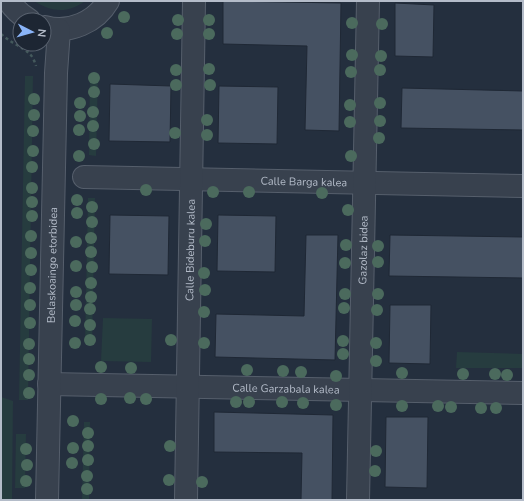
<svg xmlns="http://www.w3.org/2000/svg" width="524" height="501" font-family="'Nunito Sans',sans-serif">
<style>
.green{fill:#263c3f}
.building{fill:#455162;stroke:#1f2835}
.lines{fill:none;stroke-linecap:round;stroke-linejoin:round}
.minor-casing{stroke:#565f6c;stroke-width:24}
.path{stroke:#44595c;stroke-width:2.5;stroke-dasharray:3 3;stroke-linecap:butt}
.minor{stroke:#38414e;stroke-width:22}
.tree{fill:#4b6a5d}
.labels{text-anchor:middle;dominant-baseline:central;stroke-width:4;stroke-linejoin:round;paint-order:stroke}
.street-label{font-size:11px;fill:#b4bcc9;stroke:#1d2633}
</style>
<rect width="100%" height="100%" fill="#242f3e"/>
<!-- green -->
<g class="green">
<path d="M34,1H85C68,14 51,12 34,1Z"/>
<path d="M90,74L98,75L96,156L89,155Z"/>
<path d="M25,76H33L28,400H19Z"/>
<path d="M88,198H95L92,345L85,344Z"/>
<path d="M103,318L152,319L151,362L101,361Z"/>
<path d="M457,352L523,354V368H456Z"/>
<path d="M1,397L13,401L12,500H1Z"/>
<path d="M84,422H90L89,500H82Z"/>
<path d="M16,434H26L25,488H15Z"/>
</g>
<!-- building -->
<g class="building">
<path d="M223,1L341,3L339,131L305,130L307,46L223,44Z"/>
<path d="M395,3L434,5L433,57L395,56Z"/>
<path d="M110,84L171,86L170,142L109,141Z"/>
<path d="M219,86L278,87L277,144L218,143Z"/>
<path d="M402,88L523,91V130L401,128Z"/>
<path d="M110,215L169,216L168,275L109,274Z"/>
<path d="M218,215L276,216L275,272L217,271Z"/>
<path d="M306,235H338L335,360L215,357L216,314L304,316Z"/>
<path d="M390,235L523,237V278L389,276Z"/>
<path d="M390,305H431L430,364L389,363Z"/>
<path d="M214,412L333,415L332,500H301L302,453L214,452Z"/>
<path d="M386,417H428L427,488L385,487Z"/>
</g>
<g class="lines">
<defs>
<g id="minor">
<path d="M9,1C14,9 21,15 29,20"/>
<path d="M45,27C69,34 96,22 108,1"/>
<path id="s1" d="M84,177L523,186"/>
<path id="s2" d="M49,384L523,393"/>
<path id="s3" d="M47,500L56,73L59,30"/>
<path id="s4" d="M186,500L194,1"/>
<path id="s5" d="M358,500L368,1"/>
</g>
</defs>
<!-- minor casing -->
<use href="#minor" class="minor-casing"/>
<!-- path -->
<path class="path" d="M1,34C6,38 11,42 17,45C28,52 32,53 36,66"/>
<!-- minor -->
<use href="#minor" class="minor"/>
</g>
<!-- trees -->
<g class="tree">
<circle cx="124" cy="17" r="6"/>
<circle cx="178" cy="20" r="6"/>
<circle cx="209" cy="20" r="6"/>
<circle cx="352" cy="23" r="6"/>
<circle cx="382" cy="24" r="6"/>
<circle cx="107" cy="33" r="6"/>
<circle cx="177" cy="34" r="6"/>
<circle cx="209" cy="34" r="6"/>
<circle cx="352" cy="55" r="6"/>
<circle cx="381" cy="56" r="6"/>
<circle cx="209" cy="69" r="6"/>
<circle cx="176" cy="70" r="6"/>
<circle cx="380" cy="70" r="6"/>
<circle cx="351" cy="72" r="6"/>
<circle cx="94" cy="78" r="6"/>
<circle cx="176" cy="85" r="6"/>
<circle cx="210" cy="85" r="6"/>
<circle cx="94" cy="92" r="6"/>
<circle cx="34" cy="99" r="6"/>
<circle cx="80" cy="103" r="6"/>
<circle cx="380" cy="103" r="6"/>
<circle cx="350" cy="105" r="6"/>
<circle cx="93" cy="112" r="6"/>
<circle cx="34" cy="115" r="6"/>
<circle cx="80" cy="116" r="6"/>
<circle cx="207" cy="120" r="6"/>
<circle cx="380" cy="121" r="6"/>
<circle cx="350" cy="122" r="6"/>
<circle cx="93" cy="126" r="6"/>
<circle cx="79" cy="130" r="6"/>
<circle cx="33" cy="131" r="6"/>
<circle cx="175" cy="133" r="6"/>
<circle cx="207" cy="135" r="6"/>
<circle cx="379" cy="138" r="6"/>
<circle cx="94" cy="144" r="6"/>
<circle cx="33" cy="151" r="6"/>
<circle cx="79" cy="156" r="6"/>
<circle cx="351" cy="156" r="6"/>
<circle cx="32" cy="167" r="6"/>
<circle cx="32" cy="188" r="6"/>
<circle cx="146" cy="190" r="6"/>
<circle cx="213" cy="192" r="6"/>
<circle cx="249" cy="192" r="6"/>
<circle cx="322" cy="193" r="6"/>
<circle cx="77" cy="200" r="6"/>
<circle cx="32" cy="202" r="6"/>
<circle cx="92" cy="207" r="6"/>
<circle cx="348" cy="210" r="6"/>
<circle cx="77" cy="213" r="6"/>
<circle cx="32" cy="216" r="6"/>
<circle cx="92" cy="222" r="6"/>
<circle cx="206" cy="224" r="6"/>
<circle cx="31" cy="236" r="6"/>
<circle cx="91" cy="238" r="6"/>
<circle cx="205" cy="241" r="6"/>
<circle cx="76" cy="242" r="6"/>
<circle cx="346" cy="245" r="6"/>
<circle cx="378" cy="246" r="6"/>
<circle cx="91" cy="252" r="6"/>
<circle cx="31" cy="253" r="6"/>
<circle cx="378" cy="262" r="6"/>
<circle cx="345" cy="263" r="6"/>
<circle cx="76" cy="266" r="6"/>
<circle cx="92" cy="267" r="6"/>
<circle cx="31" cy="270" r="6"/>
<circle cx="204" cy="273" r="6"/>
<circle cx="91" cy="283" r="6"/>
<circle cx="30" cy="288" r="6"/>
<circle cx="205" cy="290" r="6"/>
<circle cx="76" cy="292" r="6"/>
<circle cx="345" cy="294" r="6"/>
<circle cx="378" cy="294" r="6"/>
<circle cx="91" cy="297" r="6"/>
<circle cx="30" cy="305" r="6"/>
<circle cx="76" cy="305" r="6"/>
<circle cx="344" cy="308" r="6"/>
<circle cx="90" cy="309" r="6"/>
<circle cx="377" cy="310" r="6"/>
<circle cx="204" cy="312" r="6"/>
<circle cx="75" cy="321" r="6"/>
<circle cx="30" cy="323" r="6"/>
<circle cx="90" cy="325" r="6"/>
<circle cx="90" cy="340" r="6"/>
<circle cx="171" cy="340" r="6"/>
<circle cx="343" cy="341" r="6"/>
<circle cx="75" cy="343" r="6"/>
<circle cx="204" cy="343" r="6"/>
<circle cx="376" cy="343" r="6"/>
<circle cx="29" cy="344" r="6"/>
<circle cx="343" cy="354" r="6"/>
<circle cx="29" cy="359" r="6"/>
<circle cx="376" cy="361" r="6"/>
<circle cx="101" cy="367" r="6"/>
<circle cx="131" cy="368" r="6"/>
<circle cx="247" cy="370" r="6"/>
<circle cx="283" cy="371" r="6"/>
<circle cx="301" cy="372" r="6"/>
<circle cx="402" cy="373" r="6"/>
<circle cx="463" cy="374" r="6"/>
<circle cx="495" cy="374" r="6"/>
<circle cx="29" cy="375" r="6"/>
<circle cx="507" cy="375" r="6"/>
<circle cx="336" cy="376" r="6"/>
<circle cx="29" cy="393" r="6"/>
<circle cx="130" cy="398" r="6"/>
<circle cx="101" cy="399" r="6"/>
<circle cx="146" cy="399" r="6"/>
<circle cx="236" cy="402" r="6"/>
<circle cx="249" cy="402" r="6"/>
<circle cx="282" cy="402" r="6"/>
<circle cx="303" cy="403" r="6"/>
<circle cx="336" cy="405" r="6"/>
<circle cx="402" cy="406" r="6"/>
<circle cx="438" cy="406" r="6"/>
<circle cx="451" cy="407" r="6"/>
<circle cx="481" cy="408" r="6"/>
<circle cx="496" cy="408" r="6"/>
<circle cx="73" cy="421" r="6"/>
<circle cx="88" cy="433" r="6"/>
<circle cx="88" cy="446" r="6"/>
<circle cx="170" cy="446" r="6"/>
<circle cx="73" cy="448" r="6"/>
<circle cx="26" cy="449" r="6"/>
<circle cx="376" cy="451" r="6"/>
<circle cx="88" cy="460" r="6"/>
<circle cx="72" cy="463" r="6"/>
<circle cx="27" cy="465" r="6"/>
<circle cx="375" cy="471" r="6"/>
<circle cx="87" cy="476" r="6"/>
<circle cx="169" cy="480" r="6"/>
<circle cx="26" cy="481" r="6"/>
<circle cx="202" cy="482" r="6"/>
<circle cx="87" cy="489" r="6"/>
</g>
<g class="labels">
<!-- street labels -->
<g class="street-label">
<text stroke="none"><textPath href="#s1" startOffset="220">Calle Barga kalea</textPath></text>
<text stroke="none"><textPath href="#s4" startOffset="250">Calle Bideburu kalea</textPath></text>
<text stroke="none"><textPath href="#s5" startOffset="250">Gazolaz bidea</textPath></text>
<text stroke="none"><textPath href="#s3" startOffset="235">Belaskoaingo etorbidea</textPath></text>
<text stroke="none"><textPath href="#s2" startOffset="237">Calle Garzabala kalea</textPath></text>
</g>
</g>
<!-- border -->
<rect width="524" height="501" fill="none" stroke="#b4bcc9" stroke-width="4"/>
<!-- north arrow -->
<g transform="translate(32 32) rotate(96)"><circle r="19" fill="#1d2633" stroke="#59626f"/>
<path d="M0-3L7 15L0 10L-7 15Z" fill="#8ab4f8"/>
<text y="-6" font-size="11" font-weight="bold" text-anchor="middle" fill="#b4bcc9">N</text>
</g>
</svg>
